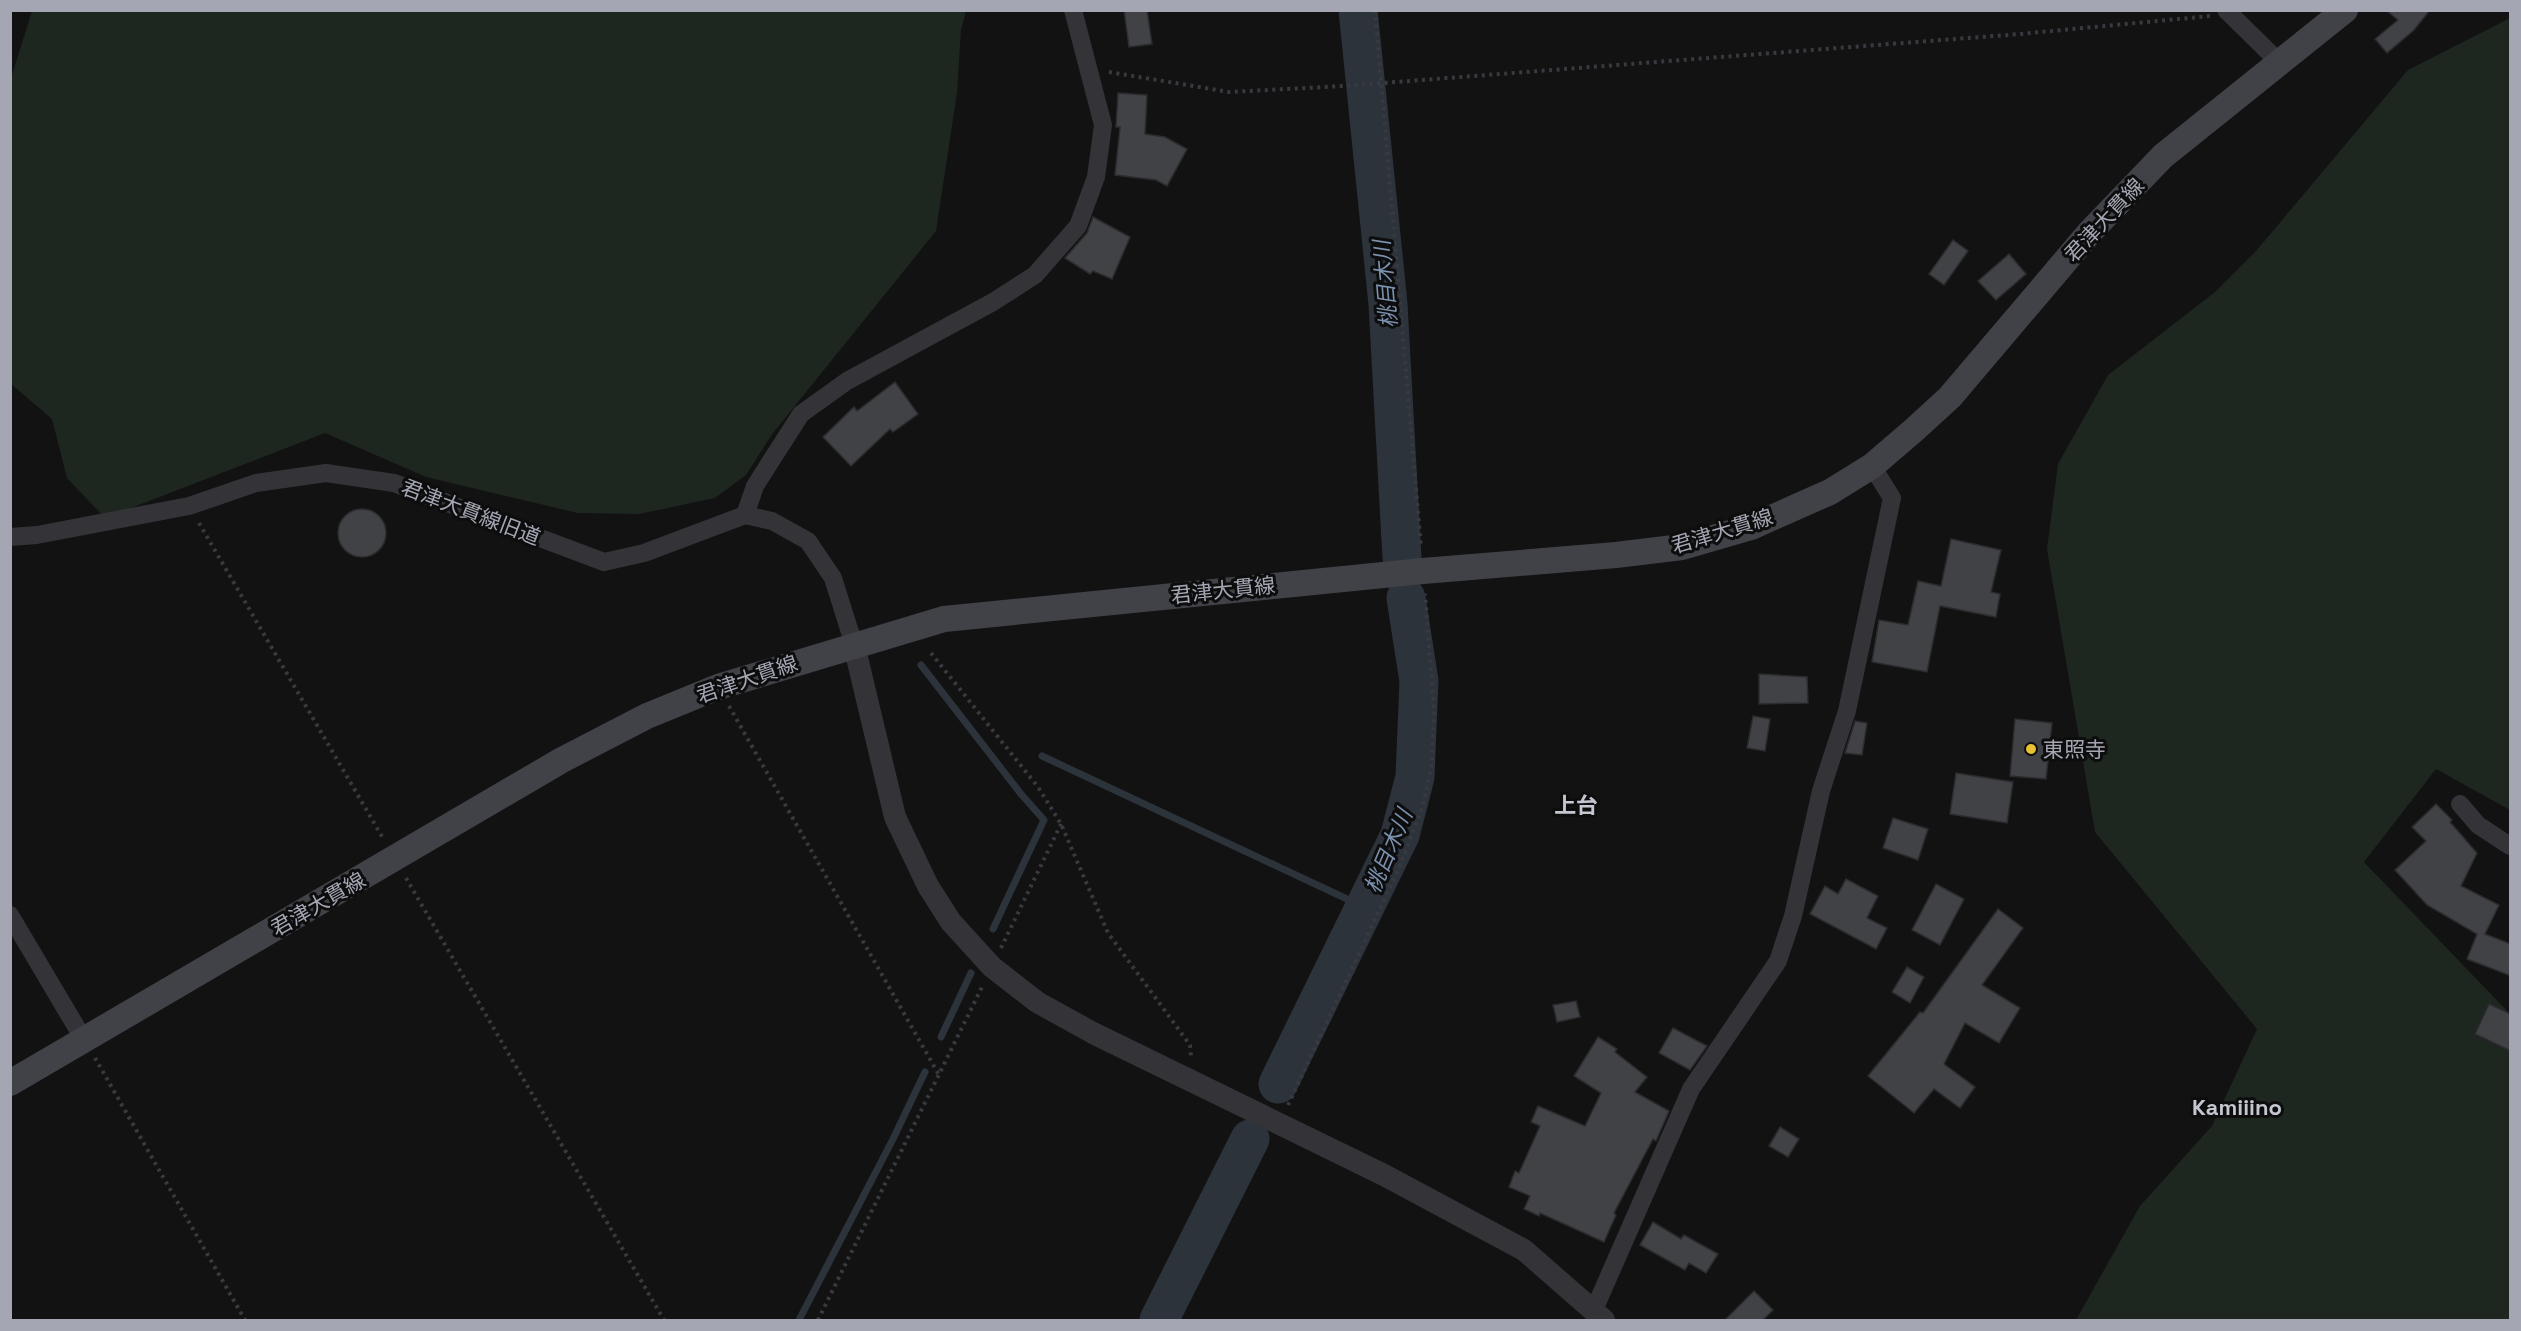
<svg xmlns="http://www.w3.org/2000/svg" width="2521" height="1331" font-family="'Space Grotesk','Noto Sans JP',sans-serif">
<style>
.green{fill:#1e2620}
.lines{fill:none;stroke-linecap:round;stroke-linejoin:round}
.stream{stroke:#2c333b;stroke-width:7}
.river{stroke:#2c333b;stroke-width:39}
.building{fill:#414246;stroke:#2c2c2f;stroke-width:1.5}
.path{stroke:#393a3f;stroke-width:4;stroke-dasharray:3 4.5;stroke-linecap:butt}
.minor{stroke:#333338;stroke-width:18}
.tertiary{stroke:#333338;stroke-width:22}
.secondary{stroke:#414248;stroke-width:26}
.poi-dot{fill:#eac133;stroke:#0d0d0e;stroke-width:2}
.labels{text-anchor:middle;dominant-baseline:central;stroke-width:6;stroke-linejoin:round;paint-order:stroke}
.street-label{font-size:21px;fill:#a4a7b3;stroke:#0d0d0e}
.poi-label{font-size:21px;fill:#a4a7b3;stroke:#0d0d0e;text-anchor:start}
.water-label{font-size:22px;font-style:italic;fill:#7b91ae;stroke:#0d0d0e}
.neighbourhood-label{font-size:22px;font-weight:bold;fill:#c4c6d0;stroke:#0d0d0e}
</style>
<rect width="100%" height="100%" fill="#121213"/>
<!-- green -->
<g class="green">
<path d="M32,11H966L961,30L957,93L936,231L773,433L746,475L715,498L639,514L578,513L426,477L325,433L105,518L67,478L52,419L11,384V78Z"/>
<path d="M2510,18V810L2436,769L2364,862L2510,1014V1320H2076L2140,1206L2212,1126L2257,1029L2095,832L2047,549L2058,464L2108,375L2215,292L2256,251L2408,70Z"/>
</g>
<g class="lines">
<!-- stream -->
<g class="stream">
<path d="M921,665L1021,794L1044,820L993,929"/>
<path d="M1042,756L1364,907"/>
<path d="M941,1037L971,973"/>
<path d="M799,1320L893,1139L925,1072"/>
</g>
<!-- river -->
<g class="river">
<path d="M1358,10L1388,304L1402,558"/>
<path d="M1278,1084L1400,835L1415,777L1419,681L1406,598"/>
<path d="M1159,1320L1250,1139"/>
</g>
</g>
<!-- building -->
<g class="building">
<path d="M1124,10H1147L1152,44L1129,47Z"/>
<path d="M2386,10H2430L2414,30L2387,53L2375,39L2398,20Z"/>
<path d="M1118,93L1147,95L1145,134L1165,137L1187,149L1167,186L1156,180L1115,175L1120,127H1116Z"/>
<path d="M1093,217L1130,237L1112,279L1093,271L1090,274L1065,258L1087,233Z"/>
<path d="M1953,240L1968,251L1944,285L1929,274Z"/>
<path d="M2009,254L2026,274L1996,300L1978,281Z"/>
<path d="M895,382L918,414L893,432L890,429L851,466L823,437L854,407L857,411Z"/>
<circle cx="362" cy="533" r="24"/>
<path d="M1951,539L2001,550L1991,592L2000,594L1996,617L1940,606L1927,672L1872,662L1879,620L1908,625L1918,581L1941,586Z"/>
<path d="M1759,674L1807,677L1808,703L1759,704Z"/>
<path d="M1753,716L1770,719L1765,751L1747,748Z"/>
<path d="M2015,719L2052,723L2046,779L2010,776Z"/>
<path d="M1855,721L1867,723L1862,755L1845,753Z"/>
<path d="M1956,773L2013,782L2007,823L1950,814Z"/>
<path d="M2436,804L2452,820L2450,822L2477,853L2461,886L2499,905L2485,934L2511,944V976L2467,959L2477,934L2427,905L2395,870L2426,841L2412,827Z"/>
<path d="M1893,818L1928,829L1918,860L1883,848Z"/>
<path d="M1846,879L1878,896L1867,918L1887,928L1876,949L1810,914L1825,886L1838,894Z"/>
<path d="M1936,884L1964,899L1940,945L1912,930Z"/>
<path d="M1998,909L2023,928L1982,985L2020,1008L1999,1043L1965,1023L1944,1064L1975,1087L1960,1108L1934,1089L1914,1113L1868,1076L1920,1012L1923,1013Z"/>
<path d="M1907,967L1924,977L1910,1003L1892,992Z"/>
<path d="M1576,1001L1580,1017L1557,1022L1553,1005Z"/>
<path d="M2489,1004L2511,1014V1051L2475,1034Z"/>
<path d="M1673,1028L1707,1046L1690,1070L1659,1053Z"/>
<path d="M1598,1037L1617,1049L1615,1052L1647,1077L1635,1092L1669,1111L1656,1141L1653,1139L1614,1213L1616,1215L1604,1242L1540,1213L1539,1216L1524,1209L1530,1196L1509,1187L1515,1171L1519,1173L1540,1126L1531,1122L1538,1106L1585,1126L1601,1093L1574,1076Z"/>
<path d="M1780,1127L1799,1139L1788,1157L1769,1146Z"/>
<path d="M1653,1222L1681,1239L1684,1235L1718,1254L1706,1273L1689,1263L1685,1270L1640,1245Z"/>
<path d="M1754,1291L1773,1310L1763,1320H1725Z"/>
</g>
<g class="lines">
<!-- path -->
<g class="path">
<path d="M1375,10L1421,548"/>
<path d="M1109,72L1229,92L1344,86L2020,34L2210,16"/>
<path d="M199,523L384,840"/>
<path d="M931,653L1038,787L1061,824L1108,933L1190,1045L1191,1057"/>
<path d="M729,706L939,1075"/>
<path d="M406,878L664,1320"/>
<path d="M1001,948L1061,824"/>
<path d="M95,1058L245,1320"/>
<path d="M1288,1105L1399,868L1423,806L1432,762L1434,713L1425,594"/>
<path d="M818,1320L982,987"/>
</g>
<!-- minor -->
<g class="minor">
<path d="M2226,10L2279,62"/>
<path d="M745,515L755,486L801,414L847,381L993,302L1035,275L1078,226L1096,177L1103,125L1073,10"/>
<path d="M10,537L37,535L189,506L256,483L326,473L394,483L604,562L644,553L745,515L772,521L808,541L833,578L854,645"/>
<path d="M2460,804L2478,825L2510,846"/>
<path d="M10,915L84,1040"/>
<path d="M1594,1310L1691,1089L1778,961L1793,916L1821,791L1847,711L1892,498L1872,466"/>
</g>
<!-- tertiary -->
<path class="tertiary" d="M854,645L895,817L928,886L951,922L992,967L1037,1002L1093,1033L1384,1175L1524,1250L1604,1320"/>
<!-- secondary -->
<path class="secondary" d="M10,1083L562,760L647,716L718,687L944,619L1423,571L1616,555L1682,547L1751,527L1830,492L1872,466L1914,430L1950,397L2090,232L2163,156L2345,10"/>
</g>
<!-- markers -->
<circle class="poi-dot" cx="2031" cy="749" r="6"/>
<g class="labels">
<!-- street labels -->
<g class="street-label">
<text transform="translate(2104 220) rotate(-47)">君津大貫線</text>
<text transform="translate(471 512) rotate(21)">君津大貫線旧道</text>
<text transform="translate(1722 531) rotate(-17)">君津大貫線</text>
<text transform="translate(1223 590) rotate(-6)">君津大貫線</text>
<text transform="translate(747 679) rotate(-19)">君津大貫線</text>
<text transform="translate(318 904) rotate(-30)">君津大貫線</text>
</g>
<!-- poi labels -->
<g class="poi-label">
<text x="2043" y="749">東照寺</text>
</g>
<!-- water labels -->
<g class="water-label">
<text transform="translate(1385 284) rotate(-95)">桃目木川</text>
<text transform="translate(1388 851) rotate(-67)">桃目木川</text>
</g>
<!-- neighbourhood labels -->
<g class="neighbourhood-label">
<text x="1576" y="805">上台</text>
<text x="2237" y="1107">Kamiiino</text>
</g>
</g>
<!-- border -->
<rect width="2521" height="1331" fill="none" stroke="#a4a7b3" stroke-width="24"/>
</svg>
